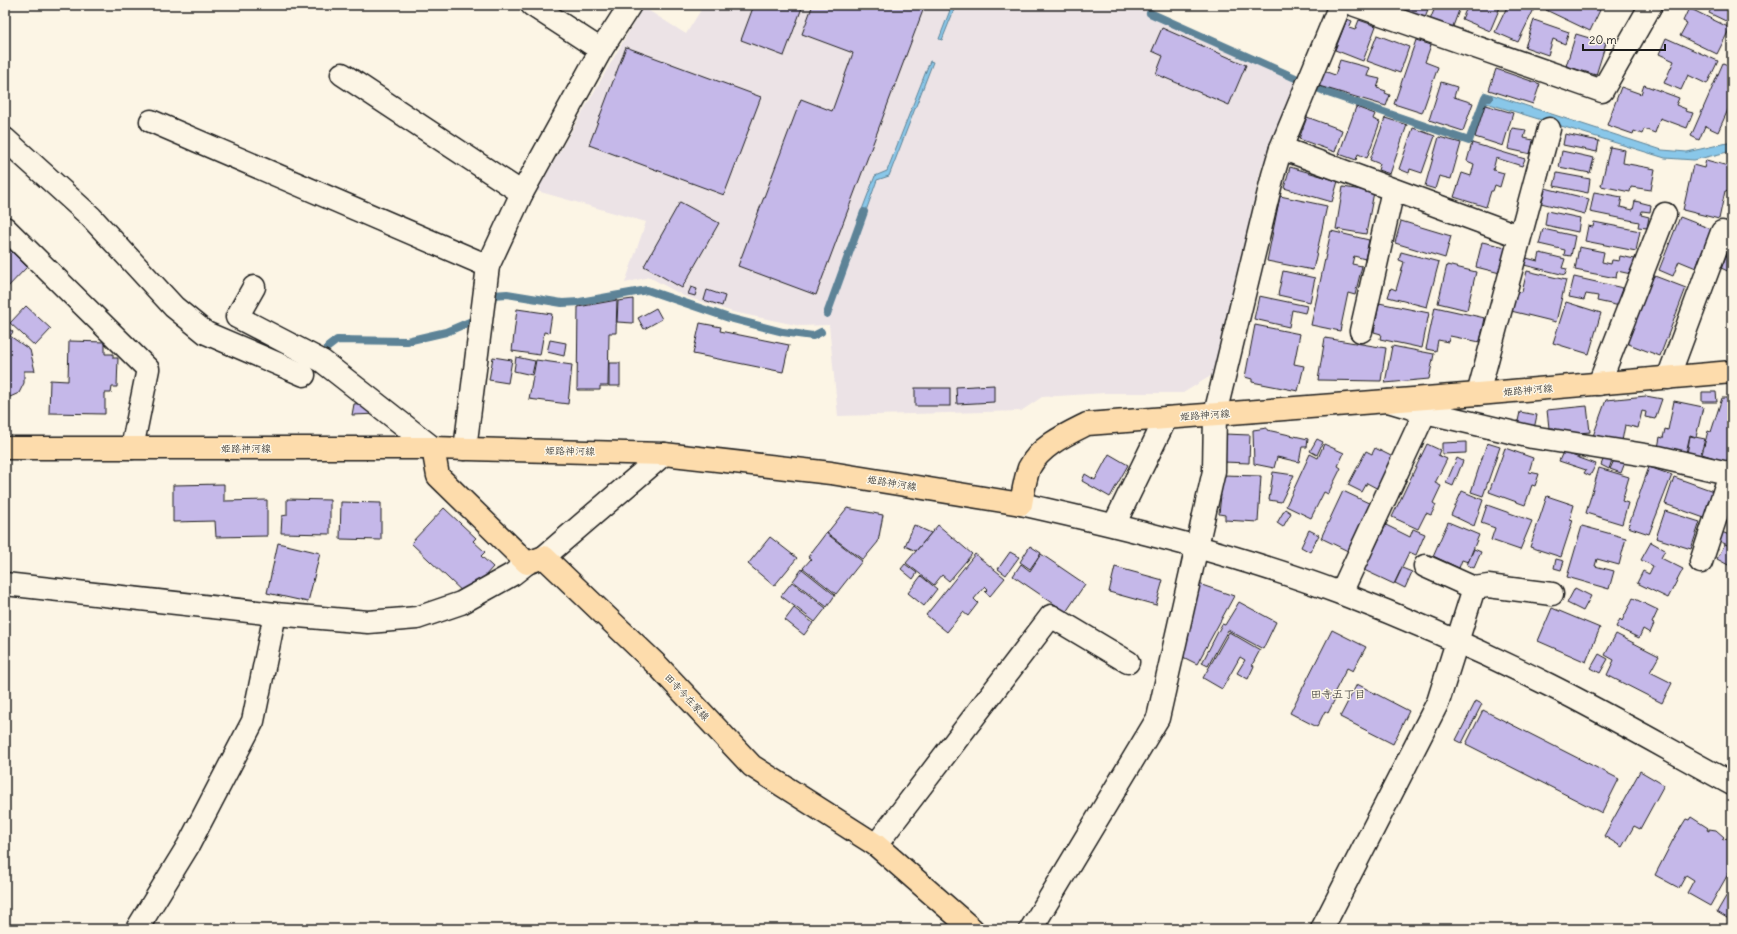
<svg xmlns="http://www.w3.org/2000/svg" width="1737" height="934" font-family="Delius,'Klee One',sans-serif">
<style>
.built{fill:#ece3e6}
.water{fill:#89c7e9;stroke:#5d8397}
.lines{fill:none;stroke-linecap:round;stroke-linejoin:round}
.stream{stroke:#5d8397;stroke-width:8}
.building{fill:#c5b8e9;stroke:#1c1c1c}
.minor-casing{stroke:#1c1c1c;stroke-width:25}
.major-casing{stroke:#1c1c1c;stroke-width:25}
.minor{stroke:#fcf5e5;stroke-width:22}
.major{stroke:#fddcac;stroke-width:22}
.labels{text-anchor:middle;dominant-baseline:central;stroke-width:3;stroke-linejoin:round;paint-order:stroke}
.street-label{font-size:10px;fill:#1c1c1c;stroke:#fcf5e5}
.neighbourhood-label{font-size:11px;fill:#1c1c1c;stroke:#fcf5e5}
</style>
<rect width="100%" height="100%" fill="#fcf5e5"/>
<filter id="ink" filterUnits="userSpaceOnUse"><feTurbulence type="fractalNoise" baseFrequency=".025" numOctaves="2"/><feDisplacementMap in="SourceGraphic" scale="8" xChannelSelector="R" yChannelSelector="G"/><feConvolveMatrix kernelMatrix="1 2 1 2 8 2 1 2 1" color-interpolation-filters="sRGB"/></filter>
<g filter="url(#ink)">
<!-- built -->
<path class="built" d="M704,5H1151L1146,14L1297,83L1261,169L1214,374L1183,393H1105L1042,397L1021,411L838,416L829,325L801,326L733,312L684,296L649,277L625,283L646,222L537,191L643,7L686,34Z"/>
<!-- water -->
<g class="water">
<path d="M952,5H956L942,40L939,39Z"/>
<path d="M930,61L933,62L889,176L877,180L862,222L858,220L875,176L887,171Z"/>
<path d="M1484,92L1662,150L1687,152L1732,142V151L1694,160L1665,158L1480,101Z"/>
</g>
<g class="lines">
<!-- stream -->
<g class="stream">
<path d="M1150,13L1331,94L1469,141L1485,97L1489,98"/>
<path d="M492,302L493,295L507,294L562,303L580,302L647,290L729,318L783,332L813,336L821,332"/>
<path d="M827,314L864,212"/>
<path d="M328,347L337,340L407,341L446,332L479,318"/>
</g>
</g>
<!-- building -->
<g class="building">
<path d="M754,5H803L784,56L741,40Z"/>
<path d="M807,5H925L816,295L738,266L801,99L832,111L853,53L802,34L812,7Z"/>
<path d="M1400,5H1430L1425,18L1398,8Z"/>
<path d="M1436,5H1461L1452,29L1430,20Z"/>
<path d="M1468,5H1501L1490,31L1462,19Z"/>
<path d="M1508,5H1536L1518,42L1495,32Z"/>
<path d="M1548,5H1590L1600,10L1590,31L1546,10Z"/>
<path d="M1713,5H1732V24L1709,13Z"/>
<path d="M1689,8L1730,28L1717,54L1680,36L1687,23L1683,21Z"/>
<path d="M1347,19L1352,21L1349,28L1355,30L1359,20L1376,26L1363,61L1335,50Z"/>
<path d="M1534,20L1569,32L1565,44L1553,39L1548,55L1525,47Z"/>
<path d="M1162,28L1246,65L1229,105L1156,74L1163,56L1152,51Z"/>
<path d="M1576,34L1606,43L1596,75L1566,66Z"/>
<path d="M1377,35L1409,47L1400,73L1367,61Z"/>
<path d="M1666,38L1718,61L1707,84L1688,75L1681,90L1664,83L1674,61L1659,54Z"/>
<path d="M1416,40L1431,45L1425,62L1438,67L1422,113L1394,104Z"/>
<path d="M626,47L761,97L724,195L589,145Z"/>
<path d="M1340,60L1370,68L1367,76L1380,79L1377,88L1386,91L1385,93L1390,95L1386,106L1319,86L1324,71L1335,75Z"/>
<path d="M1723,63L1732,67V101L1718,132L1705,126L1699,140L1691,136Z"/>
<path d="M1496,69L1540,84L1533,104L1489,90Z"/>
<path d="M1441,82L1457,87L1454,97L1473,103L1463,131L1429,120Z"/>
<path d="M1644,85L1679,98L1676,105L1686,109L1685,111L1693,113L1687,128L1660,118L1655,133L1644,129L1642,134L1634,131L1633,134L1607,125L1621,87L1641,94Z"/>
<path d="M1485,105L1513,113L1503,146L1475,137Z"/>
<path d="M1356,107L1375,114L1373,119L1380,122L1367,158L1358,154L1356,160L1339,154Z"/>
<path d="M1307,117L1342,130L1335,152L1299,139Z"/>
<path d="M1385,118L1407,125L1390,174L1378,170L1380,164L1370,160Z"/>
<path d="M1413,128L1435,136L1422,173L1410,169L1409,173L1399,169Z"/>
<path d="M1512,128L1526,130L1524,138L1533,140L1531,154L1508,149Z"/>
<path d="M1565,134L1599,141L1597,152L1563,145Z"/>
<path d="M1439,137L1461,143L1451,179L1439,176L1435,189L1425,186Z"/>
<path d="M1472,143L1525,159L1522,166L1496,158L1493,170L1504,173L1500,187L1495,185L1493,191H1491L1486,207L1454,197L1462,173L1471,176L1474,164L1467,161Z"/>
<path d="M1610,147L1625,150L1623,163L1655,169L1651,190L1631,187L1630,192L1601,186Z"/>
<path d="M1562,151L1594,158L1590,173L1559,167Z"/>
<path d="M1706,160L1732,167V193L1725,191L1719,219L1683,210L1693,165L1704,168Z"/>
<path d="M1290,167L1338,181L1332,202L1284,188Z"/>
<path d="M1557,173L1590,179L1588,193L1554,186Z"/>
<path d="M1343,187L1374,192L1366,234L1336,229Z"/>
<path d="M1545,188L1589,199L1585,214L1541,203Z"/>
<path d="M1594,192L1622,197L1620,207L1633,210L1635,201L1651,205L1650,212L1642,211L1641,215L1649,217L1647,228L1638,227L1639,222L1590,212Z"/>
<path d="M1280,196L1327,206L1313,270L1267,261Z"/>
<path d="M680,202L719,223L682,288L644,266Z"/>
<path d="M1547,211L1580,218L1578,232L1545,225Z"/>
<path d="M1680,217L1711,229L1696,268L1679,261L1673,276L1659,270Z"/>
<path d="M1401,221L1451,236L1445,258L1395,243Z"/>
<path d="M1594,222L1640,231L1636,251L1585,241L1588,226L1593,227Z"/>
<path d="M1543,229L1575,236L1571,256L1564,255L1565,250L1539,244Z"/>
<path d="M1331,231L1369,240L1365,259L1354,256L1352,264L1362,266L1355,295L1348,293L1340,331L1311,325Z"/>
<path d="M1482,242L1506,247L1500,273L1476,267Z"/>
<path d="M1732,243V273L1721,268Z"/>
<path d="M5,245L27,267L5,290Z"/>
<path d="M1579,247L1604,252L1602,262L1611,264L1612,260L1619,261L1620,256L1635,259L1631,274L1617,271L1616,278L1575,270Z"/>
<path d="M1401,252L1439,262L1427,307L1388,297L1391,288L1396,290L1404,262L1399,260Z"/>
<path d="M1540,253L1565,259L1562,268L1567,269L1565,275L1524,265L1526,258L1538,261Z"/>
<path d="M1447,265L1476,272L1467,310L1438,303Z"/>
<path d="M1283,271L1315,278L1310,302L1278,295Z"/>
<path d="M1527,271L1566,280L1556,322L1511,311L1516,291L1522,292Z"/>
<path d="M1652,275L1686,288L1660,356L1626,343Z"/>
<path d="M1574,277L1623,288L1620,306L1597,301L1598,296L1586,294L1584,300L1569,297Z"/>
<path d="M691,287L697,289L695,296L688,294Z"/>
<path d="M707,290L725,296L722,306L704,300Z"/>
<path d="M1259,296L1307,306L1305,313L1292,310L1289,327L1254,319Z"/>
<path d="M633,299V323L617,322L618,301Z"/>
<path d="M617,300L616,333H609L608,386H600V390H577L578,307Z"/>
<path d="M1566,302L1601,313L1589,354L1553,343Z"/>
<path d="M1379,303L1429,313L1422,348L1380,339L1381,334L1374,332Z"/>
<path d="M26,306L51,329L35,346L10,323Z"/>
<path d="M1435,307L1485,318L1480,342L1450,336L1448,342L1438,340L1436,351L1426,349Z"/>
<path d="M656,308L662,319L644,329L638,318Z"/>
<path d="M517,309L552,314L549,333L544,332L540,355L512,351Z"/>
<path d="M700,323L721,327L720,331L789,345L783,372L693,354Z"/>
<path d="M1255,325L1300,334L1294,364L1304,366L1298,391L1252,382V379L1245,377Z"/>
<path d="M5,326L13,332L10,336L30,350L35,371H24V383L19,393L10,397L5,396Z"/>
<path d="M1325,338L1386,348L1381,381L1318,380Z"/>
<path d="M550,340L566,343L564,356L547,352Z"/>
<path d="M69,341L105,342V354H113V358H118L117,387H112L111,393H105V414L49,413L50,380L68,381Z"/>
<path d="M1392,346L1434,354L1429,379L1385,383Z"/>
<path d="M493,357L512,360L508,383L489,380Z"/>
<path d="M516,357L535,361L532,375L514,371Z"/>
<path d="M536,360L572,365L568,404L529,399Z"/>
<rect x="609" y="363" width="11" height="23"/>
<path d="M994,385V402L957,404L956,387Z"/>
<rect x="915" y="388" width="35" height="18"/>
<path d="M1702,392H1716L1717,402H1702Z"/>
<path d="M1646,396L1662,399L1655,419L1645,417L1646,412L1642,411L1638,428L1625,425L1622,441L1593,436L1606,400Z"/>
<path d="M1722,398H1732V445L1727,462L1702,454L1708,431L1711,432Z"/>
<path d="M1674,401L1703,407L1696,437L1690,435L1686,453L1658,448L1660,437L1663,438L1665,429L1668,430Z"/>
<path d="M365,403L379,414L352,415L354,404Z"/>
<path d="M1587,406L1590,432L1555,435L1554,428H1549L1547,410Z"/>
<path d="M1520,412L1537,415L1534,429L1517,426Z"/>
<path d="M1267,428V430L1308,439L1307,447H1302L1299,462L1277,457L1274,468L1254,464L1253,430Z"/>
<path d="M1224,434L1250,435L1249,463L1223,462Z"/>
<path d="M1690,436L1705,439L1700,457L1687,454Z"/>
<path d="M1317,439L1323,442L1317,455L1310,451Z"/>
<path d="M1466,442V453L1442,454V443Z"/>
<path d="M1487,443L1500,447L1483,496L1471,492Z"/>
<path d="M1324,444L1344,453L1338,466L1341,468L1328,494L1324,492L1311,518L1286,506L1310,454L1318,458Z"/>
<path d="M1427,444L1440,450L1438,455L1447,459L1435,483L1441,486L1433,503L1436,505L1431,515L1426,513L1418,529L1392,517Z"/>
<path d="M1375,448L1397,459L1380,490L1367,483L1362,492L1348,485L1366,451L1372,454Z"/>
<path d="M1505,448L1533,458L1529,472L1539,474L1535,486L1532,485L1525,505L1489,492Z"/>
<path d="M1563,452L1596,464L1590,476L1584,473L1586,470L1559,461Z"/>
<path d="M1109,454L1128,465L1110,497L1082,481L1085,474L1095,480Z"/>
<path d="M1605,455L1613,457L1609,469L1601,465Z"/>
<path d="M1457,458L1463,461L1453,486L1446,483Z"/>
<path d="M1615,458L1626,460L1621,473L1610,469Z"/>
<path d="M1649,467L1672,475L1649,534L1628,527Z"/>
<path d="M1599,468L1629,477L1622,501L1628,503L1622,524L1586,513Z"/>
<path d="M1273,472L1294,475L1281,502L1269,500Z"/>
<path d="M1223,475L1261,476L1258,522L1225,520V515L1219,514L1221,495L1220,494Z"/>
<path d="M1674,477L1716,492L1707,519L1665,504Z"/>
<path d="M224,484V501L267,500V536L216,537L215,521L173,522V485Z"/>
<path d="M1343,491L1373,505L1350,552L1321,538Z"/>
<path d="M1462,491L1483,500L1474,526L1451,515Z"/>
<path d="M1547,496L1574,505L1570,519L1573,520L1561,557L1530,547Z"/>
<path d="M287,499L330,500V534L281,533L282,516L287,515Z"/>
<path d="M341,502L381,503V540L340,539Z"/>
<path d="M1732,504V519L1727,517Z"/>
<path d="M1487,505L1532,521L1520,550L1491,540L1495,528L1481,523Z"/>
<path d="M444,508L476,538L473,541L485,552L481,556L493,567L467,596L411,543Z"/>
<path d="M847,508L883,515L878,542L863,560L827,533Z"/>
<path d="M1285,509L1291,513L1283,527L1277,523Z"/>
<path d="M1665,511L1700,522L1691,549L1656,538Z"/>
<path d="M1448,522L1479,535L1468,562L1462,560L1459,568L1433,556Z"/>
<path d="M914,525L931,533L916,551L905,546Z"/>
<path d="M938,525L972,554L949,581L942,575L934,585L906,563Z"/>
<path d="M1386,525L1410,537L1413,529L1425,534L1416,555L1409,552L1394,584L1364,570Z"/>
<path d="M1582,526L1626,538L1619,565L1597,559L1595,566L1614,571L1609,589L1567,577Z"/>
<path d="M1309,530L1319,535L1310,552L1301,547Z"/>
<path d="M1719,531L1732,536L1729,546L1716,539Z"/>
<path d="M826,533L862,561L836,594L803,568L811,559L808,557Z"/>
<path d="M770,537L797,558L774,586L748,564Z"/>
<path d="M1651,542L1665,550L1661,558L1683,569L1668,598L1637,583L1643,571L1649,574L1653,566L1641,560Z"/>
<path d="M278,543L320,553L308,602L267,593Z"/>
<path d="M1732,543V567L1717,559L1725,544L1730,546Z"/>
<path d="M1030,546L1041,553L1030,569L1020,562Z"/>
<path d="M1474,549L1481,552L1474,568L1467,565Z"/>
<path d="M1010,552L1019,557L1006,575L998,569Z"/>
<path d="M975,554L1005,578L990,596L985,592L988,589L985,586L974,599L978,603L968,616L963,612L947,632L926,615Z"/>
<path d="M1041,554L1085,584L1066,612L1013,576L1021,564L1030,571Z"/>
<path d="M1556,559L1564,561L1561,570L1554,568Z"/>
<path d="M905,564L917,573L913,579L901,569Z"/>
<path d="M1115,567L1163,580L1156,605L1109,592Z"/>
<path d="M1402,568L1412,572L1405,588L1395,583Z"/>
<path d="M802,569L835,595L827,607L793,581Z"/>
<path d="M921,576L937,589L924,606L908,593Z"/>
<path d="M792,582L826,608L815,622L781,596Z"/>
<path d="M1196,583L1234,596L1197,664L1177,654Z"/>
<path d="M1575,588L1591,596L1583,611L1567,603Z"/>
<path d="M1633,598L1658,610L1652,623L1654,624L1650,633L1643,629L1639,638L1616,627L1620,619L1622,621Z"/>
<path d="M1239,602L1276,622L1263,649L1228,630L1208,666L1202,663L1222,624L1225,625Z"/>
<path d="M794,608L813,623L804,635L785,620Z"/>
<path d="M1552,608L1600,628L1586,662L1538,641Z"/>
<path d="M1332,630L1366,647L1353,671L1347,668L1332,697L1335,699L1328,713L1325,711L1317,727L1290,713Z"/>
<path d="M1229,632L1260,650L1252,665L1254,666L1248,679L1237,673L1245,660L1240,657L1222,689L1203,678Z"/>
<path d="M1616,634L1659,656L1650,672L1672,683L1662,703L1607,675L1614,660L1605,655Z"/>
<path d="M1599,654L1608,659L1600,673L1591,668Z"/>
<path d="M1357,684L1409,711L1393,744L1340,717Z"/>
<path d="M1476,701L1482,704L1462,743L1456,740Z"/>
<path d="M1483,710L1619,779L1602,813L1466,744Z"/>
<path d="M1640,771L1664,785L1640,829L1634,826L1622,847L1604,836Z"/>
<path d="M1691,817L1708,828L1707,830L1709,831V829L1716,830L1724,837L1722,839L1724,840L1726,838L1732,841V867L1710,906L1687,893L1694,880L1686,875L1679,888L1655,875L1673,840L1686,819L1689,820Z"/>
<path d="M1732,886V921L1717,912Z"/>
</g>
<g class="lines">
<defs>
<g id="minor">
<path d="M532,5L601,50L630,5"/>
<path d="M1355,5L1602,91L1651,5"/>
<path d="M342,74L522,193"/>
<path d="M151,121L488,266"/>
<path d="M5,139L91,217L174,307L206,333L304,375"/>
<path d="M1281,148L1519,236"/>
<path d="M5,228L148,369L132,448"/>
<path d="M254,287L237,317L322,361L433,448"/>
<path d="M1361,331L1393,190"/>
<path d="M1668,378L1722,232"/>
<path d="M1599,384L1665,214"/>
<path d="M1478,394L1549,129"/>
<path d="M1388,401L1425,412L1532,437L1658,457L1732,474"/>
<path d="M465,449L488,266L522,193L601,50"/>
<path d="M1021,504C1129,528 1236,554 1340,593C1411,620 1481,651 1549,685C1611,716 1671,751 1732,784"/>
<path d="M1114,525L1166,418"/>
<path d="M544,557L664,454"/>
<path d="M1701,562L1730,474"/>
<path d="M1425,566L1474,588L1488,586L1552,594"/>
<path d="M5,584L275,614L368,622L417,618L461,603L513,574L527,563"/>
<path d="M1341,593L1425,412"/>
<path d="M876,845L1051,616L1128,662"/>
<path d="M137,929L188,846L253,721L275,614"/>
<path d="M1031,929L1158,718L1214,471L1215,414L1273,175L1281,148L1340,5"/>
<path d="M1322,929L1438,702L1474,588"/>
</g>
<g id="major">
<path d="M5,448H433L664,454L831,473L1021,504C1023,493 1025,479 1029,468C1040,446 1067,434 1087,424L1478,394L1732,372"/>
<path d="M433,448L438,476L527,563L544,557L659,667L752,766L876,845L972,929"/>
</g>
</defs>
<!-- minor casing -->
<use href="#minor" class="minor-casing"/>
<!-- major casing -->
<use href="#major" class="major-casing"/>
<!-- minor -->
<use href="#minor" class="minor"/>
<!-- major -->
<use href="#major" class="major"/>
</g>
</g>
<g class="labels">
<!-- street labels -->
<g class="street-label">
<text transform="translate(1528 390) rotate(-5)">姫路神河線</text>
<text transform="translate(1205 415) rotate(-4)">姫路神河線</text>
<text x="246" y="448">姫路神河線</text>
<text transform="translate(570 451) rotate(1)">姫路神河線</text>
<text transform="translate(892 483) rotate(9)">姫路神河線</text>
<text transform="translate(687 697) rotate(47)">田寺今在家線</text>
</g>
<!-- neighbourhood labels -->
<g class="neighbourhood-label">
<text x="1338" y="694">田寺五丁目</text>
</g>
</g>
<!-- margin -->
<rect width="1737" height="934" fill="none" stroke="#fcf5e5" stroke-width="20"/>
<rect x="10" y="10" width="1717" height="914" fill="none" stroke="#1c1c1c" stroke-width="1.5" filter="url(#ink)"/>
<!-- scale -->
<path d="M1583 44v6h82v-6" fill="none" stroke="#1c1c1c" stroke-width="2"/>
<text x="1589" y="44" font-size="12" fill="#1c1c1c" stroke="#fcf5e5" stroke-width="3" paint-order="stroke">20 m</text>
</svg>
